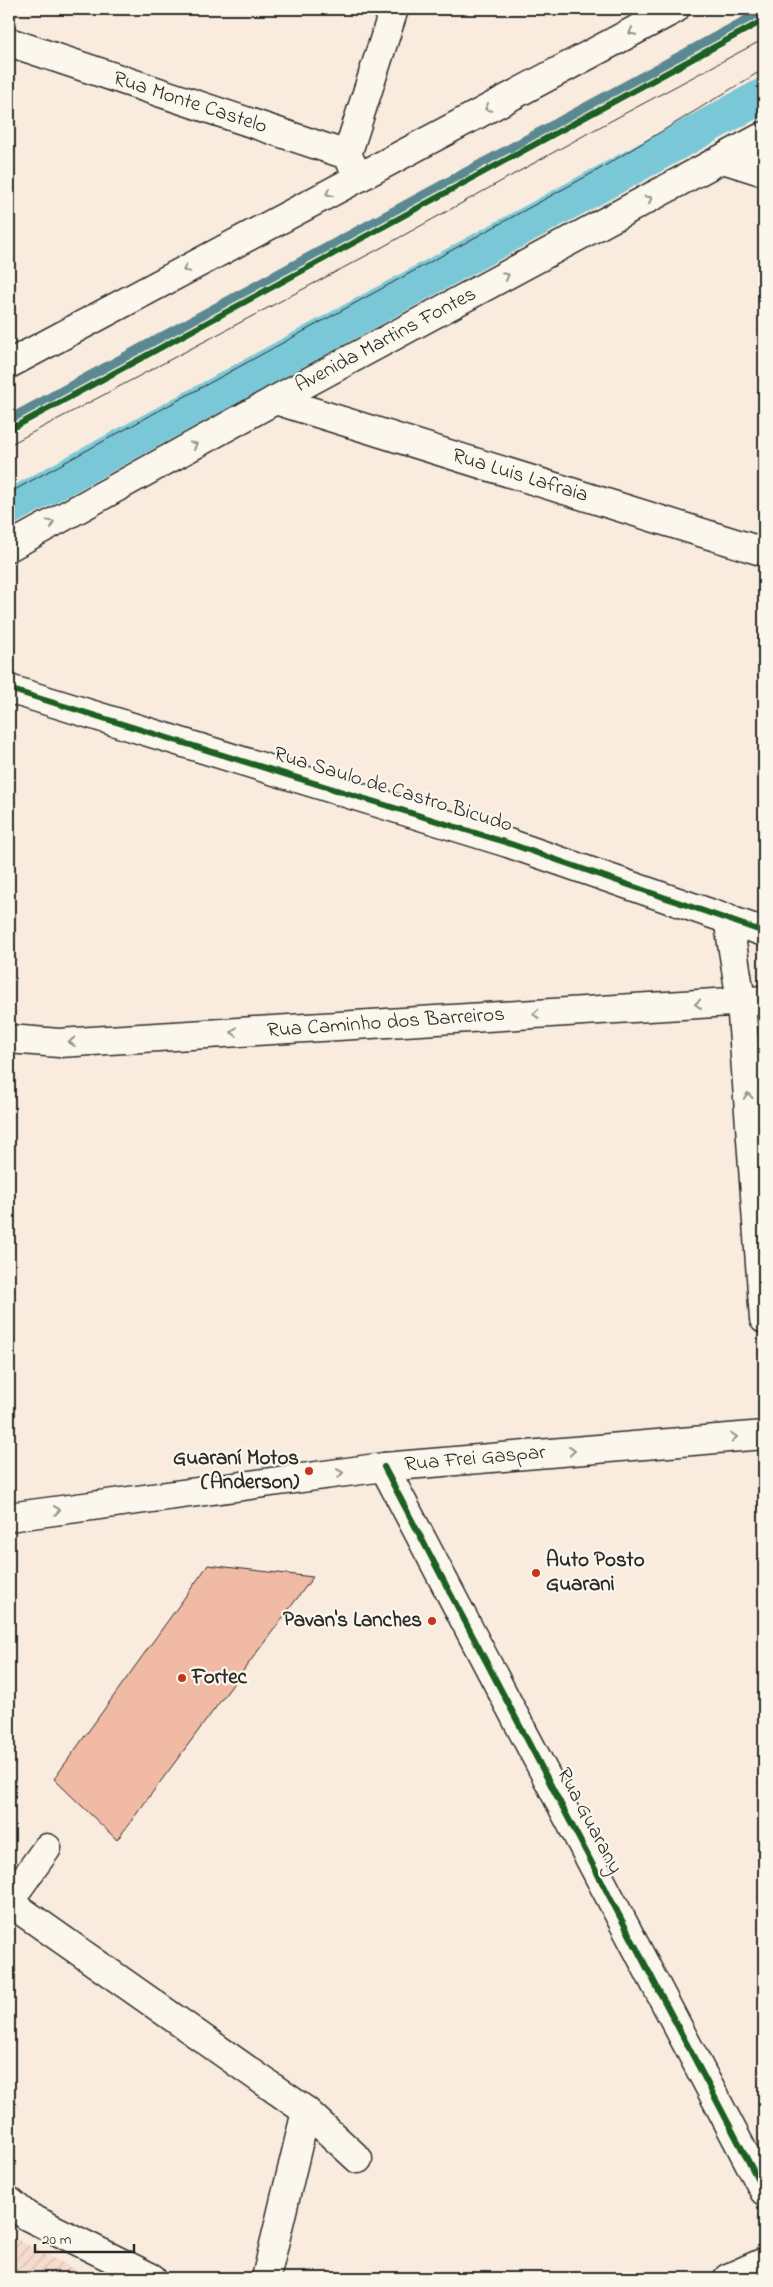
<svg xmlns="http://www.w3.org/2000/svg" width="773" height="2287" font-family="'Indie Flower',sans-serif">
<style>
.industrial{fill:url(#industrial-furrows)}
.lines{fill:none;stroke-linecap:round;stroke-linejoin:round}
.stream{stroke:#5a8992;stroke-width:10}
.canal{stroke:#7ac8d7;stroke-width:35}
.building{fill:#f1baa5;stroke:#2b2b2b}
.street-casing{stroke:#2b2b2b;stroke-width:31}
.secondary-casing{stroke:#2b2b2b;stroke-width:31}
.street{stroke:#fbf7ec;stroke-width:28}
.secondary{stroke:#fbf7ec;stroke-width:28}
.tram{stroke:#2b2b2b;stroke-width:1}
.cycleway-casing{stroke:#fbf7ec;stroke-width:9}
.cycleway{stroke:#1b5e20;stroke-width:6}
.oneway{stroke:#93918c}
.poi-dot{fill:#c8321e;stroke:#fbf7ec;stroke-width:2}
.labels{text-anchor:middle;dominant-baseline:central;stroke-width:4.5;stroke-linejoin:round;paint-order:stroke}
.street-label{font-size:21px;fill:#2b2b2b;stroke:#fbf7ec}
.poi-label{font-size:21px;font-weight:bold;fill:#2b2b2b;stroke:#fbf7ec;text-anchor:end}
</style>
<defs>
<pattern id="industrial-furrows" width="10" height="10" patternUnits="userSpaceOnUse" patternTransform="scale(1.25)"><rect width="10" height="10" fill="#f7dccd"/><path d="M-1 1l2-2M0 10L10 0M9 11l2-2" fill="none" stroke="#d4bdb0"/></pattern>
</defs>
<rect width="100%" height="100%" fill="#f9ebde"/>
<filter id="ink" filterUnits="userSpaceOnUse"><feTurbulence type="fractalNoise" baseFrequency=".02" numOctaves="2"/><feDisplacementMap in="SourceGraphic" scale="10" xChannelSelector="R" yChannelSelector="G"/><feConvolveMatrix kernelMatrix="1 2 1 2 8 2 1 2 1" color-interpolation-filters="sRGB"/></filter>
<g filter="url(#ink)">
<!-- industrial -->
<path class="industrial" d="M9,2235L91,2278H9Z"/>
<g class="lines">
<!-- stream -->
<path class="stream" d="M9,420L764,11"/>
<!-- canal -->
<path class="canal" d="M9,508L764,95"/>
</g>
<!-- building -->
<path class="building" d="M208,1565L313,1577L117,1840L54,1779Z"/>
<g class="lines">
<defs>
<g id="street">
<path d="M9,42L347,155L359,177"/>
<path d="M347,155L394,9"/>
<path d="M723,159L764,172"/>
<path d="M275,400L764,552"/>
<path d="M9,689L508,843L764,932"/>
<path d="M728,918L741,1001L764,1319"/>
<path d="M384,1467L764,2191"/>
<path d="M9,1901L47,1848"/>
<path d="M9,1902L306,2111L266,2278"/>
<path d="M306,2111L358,2159"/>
<path d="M9,2201L27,2216L152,2278"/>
<path d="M728,2278L764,2262"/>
</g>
<g id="secondary">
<path d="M9,364L675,9"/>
<path d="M9,547L275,400L764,136"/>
<path d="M9,1039L59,1043L764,1000"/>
<path d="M9,1517L384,1467L764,1435"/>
</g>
</defs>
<!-- street casing -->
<use href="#street" class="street-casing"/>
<!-- secondary casing -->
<use href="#secondary" class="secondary-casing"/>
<!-- street -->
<use href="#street" class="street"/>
<!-- secondary -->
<use href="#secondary" class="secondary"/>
<!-- tram -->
<g class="tram">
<path d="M9,445L377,250L592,131L764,39"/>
<path d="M9,493L598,170L764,69"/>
</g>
<defs>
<g id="cycleway">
<path d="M9,430L764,20"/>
<path d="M9,689L508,843L764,932"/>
<path d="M384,1467L764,2191"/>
</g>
</defs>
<!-- cycleway casing -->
<use href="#cycleway" class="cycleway-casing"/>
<!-- cycleway -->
<use href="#cycleway" class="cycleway"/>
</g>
<!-- one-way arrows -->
<defs><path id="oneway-chevron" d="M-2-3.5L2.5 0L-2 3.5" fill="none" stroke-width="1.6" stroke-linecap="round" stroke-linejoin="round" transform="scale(1.25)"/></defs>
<g class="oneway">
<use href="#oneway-chevron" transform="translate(632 32) rotate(152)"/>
<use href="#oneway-chevron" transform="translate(488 108) rotate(152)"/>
<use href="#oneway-chevron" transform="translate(329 193) rotate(152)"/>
<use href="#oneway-chevron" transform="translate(649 199) rotate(-28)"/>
<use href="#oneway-chevron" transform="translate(186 269) rotate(152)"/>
<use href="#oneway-chevron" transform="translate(506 276) rotate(-28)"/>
<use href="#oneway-chevron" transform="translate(194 445) rotate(-29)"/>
<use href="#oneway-chevron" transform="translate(51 523) rotate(-29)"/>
<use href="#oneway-chevron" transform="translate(698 1004) rotate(176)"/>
<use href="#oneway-chevron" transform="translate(536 1014) rotate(176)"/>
<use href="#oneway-chevron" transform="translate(234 1032) rotate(177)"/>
<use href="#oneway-chevron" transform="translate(72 1042) rotate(177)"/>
<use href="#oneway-chevron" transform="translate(748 1096) rotate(-94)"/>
<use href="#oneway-chevron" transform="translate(734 1437) rotate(-5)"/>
<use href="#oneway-chevron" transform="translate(572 1451) rotate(-5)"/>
<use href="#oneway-chevron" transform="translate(340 1473) rotate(-8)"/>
<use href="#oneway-chevron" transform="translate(57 1510) rotate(-8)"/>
</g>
</g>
<!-- markers -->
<g class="poi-dot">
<circle cx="309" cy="1471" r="5"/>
<circle cx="536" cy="1573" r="5"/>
<circle cx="432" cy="1621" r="5"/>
<circle cx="182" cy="1678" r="5"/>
</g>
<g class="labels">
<!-- street labels -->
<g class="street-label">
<text transform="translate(190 103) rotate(18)">Rua Monte Castelo</text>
<text transform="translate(386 340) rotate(-28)">Avenida Martins Fontes</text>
<text transform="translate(520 476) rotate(17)">Rua Luis Lafraia</text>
<text transform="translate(393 790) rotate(17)">Rua Saulo de Castro Bicudo</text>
<text transform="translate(386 1023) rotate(-4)">Rua Caminho dos Barreiros</text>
<text transform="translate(475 1459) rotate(-5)">Rua Frei Gaspar</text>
<text transform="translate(589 1821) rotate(62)">Rua Guarany</text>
</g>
<!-- poi labels -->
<g class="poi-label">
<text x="299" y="1459">Guaraní Motos<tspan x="299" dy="24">(Anderson)</tspan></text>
<text x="546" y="1561" text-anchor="start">Auto Posto<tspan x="546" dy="24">Guarani</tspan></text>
<text x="422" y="1621">Pavan's Lanches</text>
<text x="192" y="1678" text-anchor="start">Fortec</text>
</g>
</g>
<!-- margin -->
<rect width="773" height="2287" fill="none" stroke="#fbf7ec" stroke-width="30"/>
<rect x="15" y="15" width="743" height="2257" fill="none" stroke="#2b2b2b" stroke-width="2" filter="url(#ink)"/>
<!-- scale -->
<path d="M35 2244v8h99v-8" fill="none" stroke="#2b2b2b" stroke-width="2.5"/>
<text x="42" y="2244" font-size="15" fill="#2b2b2b" stroke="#fbf7ec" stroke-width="4" paint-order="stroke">20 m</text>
</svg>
